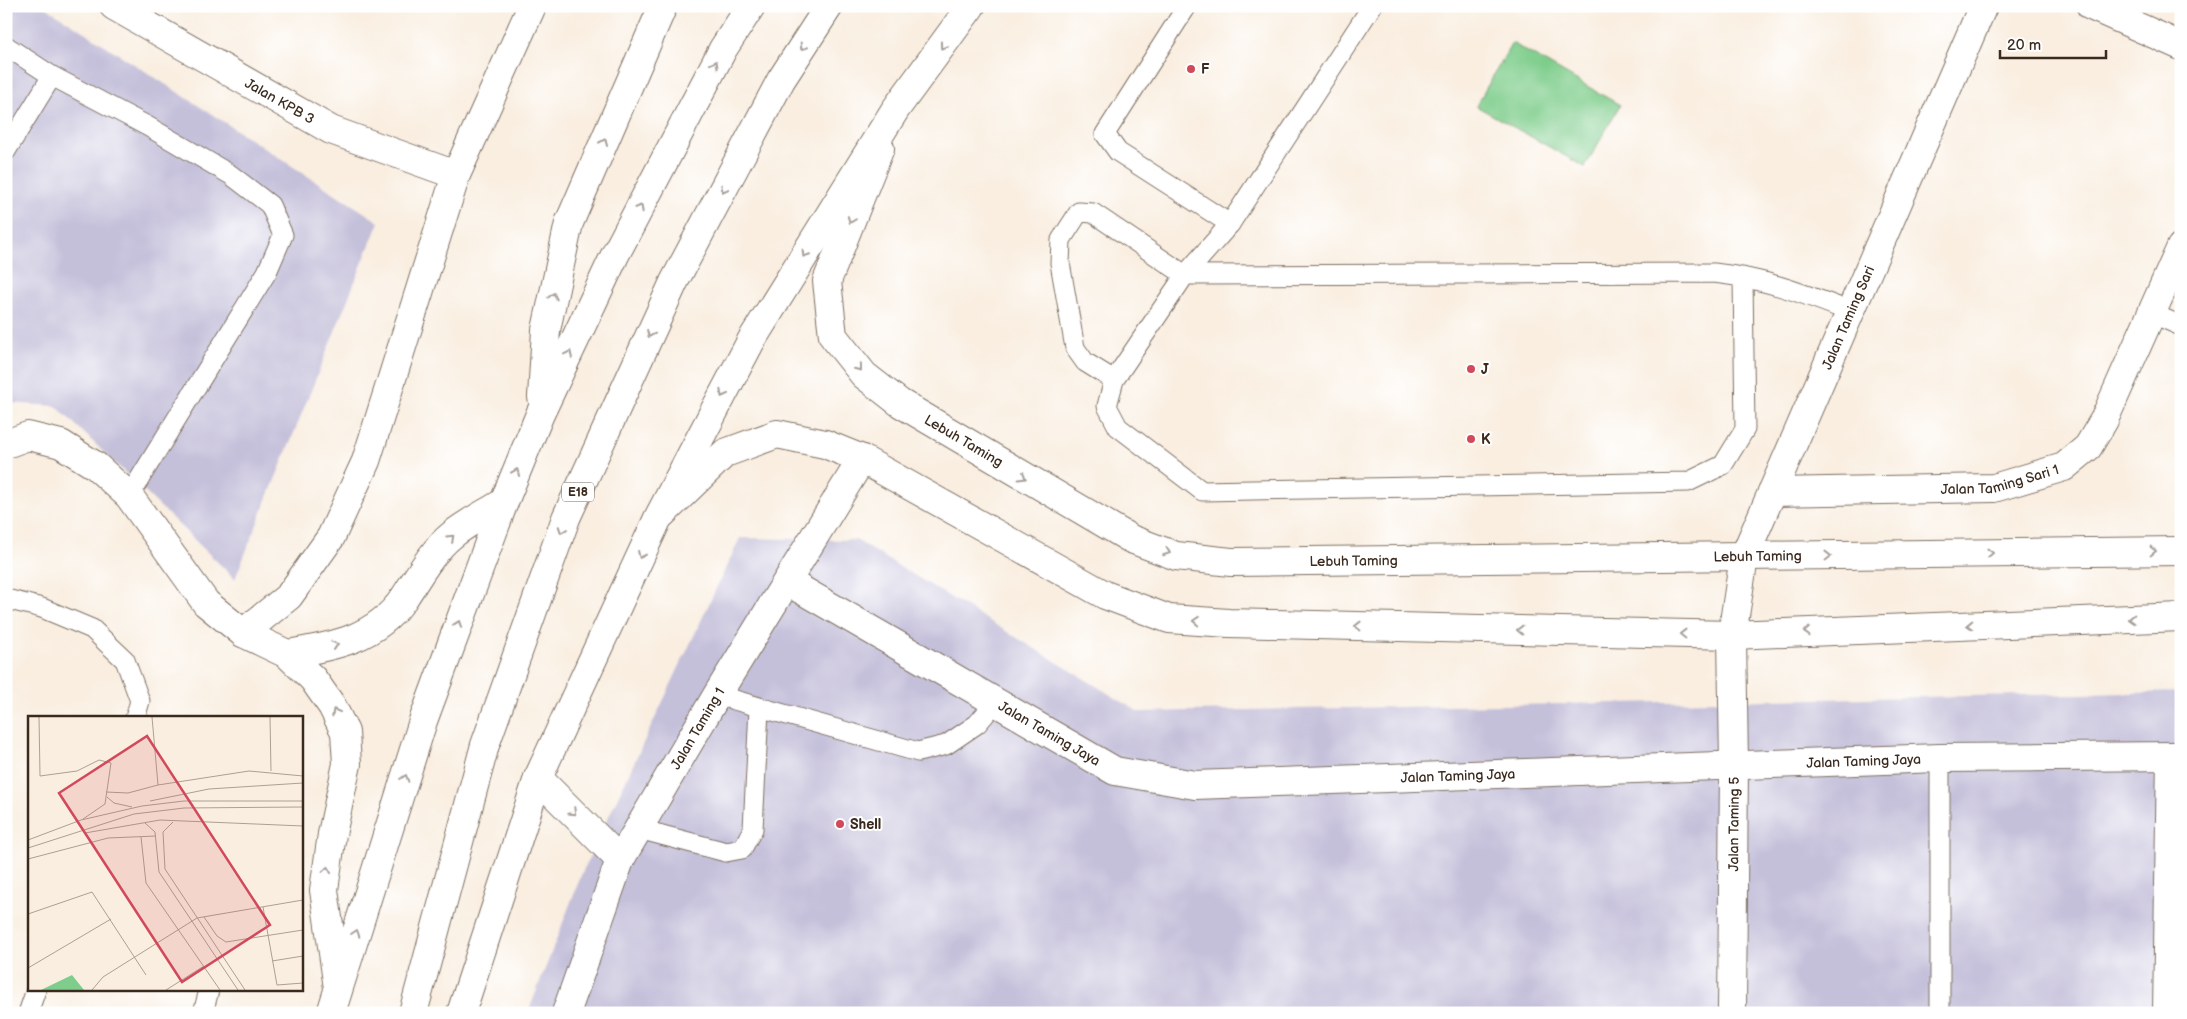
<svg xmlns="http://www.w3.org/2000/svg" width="2187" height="1019" font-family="'Balsamiq Sans',sans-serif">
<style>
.industrial{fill:#c5c0da}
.green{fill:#7fcd8c;stroke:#5d7c55}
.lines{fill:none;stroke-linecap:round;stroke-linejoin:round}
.service-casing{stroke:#7e6f62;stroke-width:21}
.minor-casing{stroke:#7e6f62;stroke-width:30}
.motorway-casing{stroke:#7e6f62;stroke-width:30}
.service{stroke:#fff;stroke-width:19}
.minor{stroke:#fff;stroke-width:28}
.motorway{stroke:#fff;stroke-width:28}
.oneway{stroke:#a79f9a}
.poi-dot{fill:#d1495b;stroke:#fff;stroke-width:2}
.labels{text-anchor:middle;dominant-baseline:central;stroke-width:4;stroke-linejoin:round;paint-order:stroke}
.shield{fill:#fff;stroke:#766a62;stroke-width:1}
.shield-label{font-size:12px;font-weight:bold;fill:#3b2a1e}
.poi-label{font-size:14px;font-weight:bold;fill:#3b2a1e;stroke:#fff;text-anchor:start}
.street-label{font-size:14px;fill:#3b2a1e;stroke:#fff}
.inset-road{fill:none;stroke:#ada092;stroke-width:1}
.view{fill:#d1495b;fill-opacity:0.15;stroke:#d1495b;stroke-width:2.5}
.inset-edge{fill:none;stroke:#3b2a1e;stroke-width:2.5}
</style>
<rect width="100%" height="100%" fill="#fff"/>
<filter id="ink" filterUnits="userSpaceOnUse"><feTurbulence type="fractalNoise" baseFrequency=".02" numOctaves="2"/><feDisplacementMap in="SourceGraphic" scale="10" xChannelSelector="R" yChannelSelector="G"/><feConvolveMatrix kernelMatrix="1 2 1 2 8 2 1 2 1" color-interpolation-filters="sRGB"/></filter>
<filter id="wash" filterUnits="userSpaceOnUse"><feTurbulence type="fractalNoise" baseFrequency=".0096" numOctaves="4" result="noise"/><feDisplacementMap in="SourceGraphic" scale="20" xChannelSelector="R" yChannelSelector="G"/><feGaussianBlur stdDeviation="1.12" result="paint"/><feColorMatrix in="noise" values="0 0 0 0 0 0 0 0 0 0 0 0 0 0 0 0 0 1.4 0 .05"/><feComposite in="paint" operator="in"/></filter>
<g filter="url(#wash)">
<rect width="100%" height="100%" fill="#f9eee0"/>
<!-- industrial -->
<g class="industrial">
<path d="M6,6H44L379,222L235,579L56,406L6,403Z"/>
<path d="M740,538L856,540L1139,712L2181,692V1013H528L582,873Z"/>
</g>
<!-- green -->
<path class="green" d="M1512,43L1620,105L1585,167L1476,106Z"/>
</g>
<g filter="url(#ink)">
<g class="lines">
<defs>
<g id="service">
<path d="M1187,6L1105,134L1118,152L1230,224"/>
<path d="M6,46L52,76L149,127L231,175L270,205L283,235L267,272L129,496"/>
<path d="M6,151L52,76"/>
<path d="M1743,277L1745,429L1723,465L1688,482L1202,491L1118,427L1107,406L1114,380L1185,275L1714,273C1767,279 1802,293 1851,312"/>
<path d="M2151,313L2181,326"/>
<path d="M1114,380L1085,362L1075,348L1060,263L1061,240L1079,212L1093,213L1185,275L1230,224L1372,6"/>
<path d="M6,599L42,608L92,629L125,660L140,701L135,718"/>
<path d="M717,695L918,752L946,745L977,724L995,703"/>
<path d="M1940,758V1013"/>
<path d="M639,829L726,852L742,849L753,829L759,709"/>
<path d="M28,1013L36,990"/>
<path d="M203,1013L209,990"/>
</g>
<g id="minor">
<path id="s1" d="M114,6L331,130L456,175"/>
<path d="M2091,6L2181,46"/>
<path id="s2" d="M880,148L827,281L833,336L864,375L900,403L1131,539L1176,556L1231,562L2181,551"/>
<path d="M6,444L28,436L61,444L96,466L129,496L206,603L243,633L287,654L313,679L332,706L345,732L347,764L332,834L324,890L338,988"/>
<path id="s3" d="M1772,492L1994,488L2064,467L2088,447L2104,420L2181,247"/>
<path d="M662,514L725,453L777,434L825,444L862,459L1105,595L1169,619L1229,623L1732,635L2181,617"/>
<path id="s4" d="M788,582L1115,771L1195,785L1940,758L2181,756"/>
<path d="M243,633L289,596L331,537L366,461L456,175L532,6"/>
<path d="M287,654C332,647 376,639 404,598C418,577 432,551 452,535C468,522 487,513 504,502"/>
<path d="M538,778L620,860"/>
<path id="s5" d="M566,1013L620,860L717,695L862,459"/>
<path id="s6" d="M1732,1013L1734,765L1732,635L1744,557L1983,6"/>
<path d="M2167,1013L2171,756"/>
</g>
<g id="motorway">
<path d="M542,397L546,330L569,223L663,6"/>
<path d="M331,1013L423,721L504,502L540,414L615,255L723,49L751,6"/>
<path d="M413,1013L485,745L566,518L674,282L781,80L829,6"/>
<path d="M461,1013L538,778L658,518L751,341L895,110L971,6"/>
</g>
</defs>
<!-- service casing -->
<use href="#service" class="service-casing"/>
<!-- minor casing -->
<use href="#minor" class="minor-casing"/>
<!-- motorway casing -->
<use href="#motorway" class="motorway-casing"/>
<!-- service -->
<use href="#service" class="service"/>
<!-- minor -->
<use href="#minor" class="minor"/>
<!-- motorway -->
<use href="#motorway" class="motorway"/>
</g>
<!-- one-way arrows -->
<defs><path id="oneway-chevron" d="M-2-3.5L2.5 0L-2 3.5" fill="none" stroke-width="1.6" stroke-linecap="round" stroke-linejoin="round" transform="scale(1.25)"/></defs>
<g class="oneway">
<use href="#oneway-chevron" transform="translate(943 46) rotate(126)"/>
<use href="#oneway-chevron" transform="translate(803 47) rotate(123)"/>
<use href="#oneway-chevron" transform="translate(715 64) rotate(-62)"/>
<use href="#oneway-chevron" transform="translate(604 142) rotate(-67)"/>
<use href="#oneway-chevron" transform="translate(724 189) rotate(118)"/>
<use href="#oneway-chevron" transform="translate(640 208) rotate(-62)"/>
<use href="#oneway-chevron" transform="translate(851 220) rotate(111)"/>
<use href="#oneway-chevron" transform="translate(805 254) rotate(122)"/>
<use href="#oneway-chevron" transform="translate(553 296) rotate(-78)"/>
<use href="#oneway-chevron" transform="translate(650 334) rotate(115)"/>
<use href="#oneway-chevron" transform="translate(569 354) rotate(-65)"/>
<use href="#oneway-chevron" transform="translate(859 368) rotate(51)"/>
<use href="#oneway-chevron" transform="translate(723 394) rotate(118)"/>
<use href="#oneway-chevron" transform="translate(516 472) rotate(-67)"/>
<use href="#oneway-chevron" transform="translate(1023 477) rotate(30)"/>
<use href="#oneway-chevron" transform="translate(562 530) rotate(110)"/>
<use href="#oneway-chevron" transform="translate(451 538) rotate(-43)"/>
<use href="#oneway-chevron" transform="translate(2153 551) rotate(-1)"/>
<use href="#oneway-chevron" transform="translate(1167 552) rotate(21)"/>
<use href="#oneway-chevron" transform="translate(1990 553) rotate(-1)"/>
<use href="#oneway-chevron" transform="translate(641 555) rotate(115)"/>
<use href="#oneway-chevron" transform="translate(1828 556) rotate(-1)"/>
<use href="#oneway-chevron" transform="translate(2132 619) rotate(178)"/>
<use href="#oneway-chevron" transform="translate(1196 621) rotate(-176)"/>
<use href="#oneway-chevron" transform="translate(458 624) rotate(-70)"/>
<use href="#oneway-chevron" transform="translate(1970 625) rotate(178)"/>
<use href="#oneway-chevron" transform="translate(1358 626) rotate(-179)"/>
<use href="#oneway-chevron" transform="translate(1520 630) rotate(-179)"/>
<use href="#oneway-chevron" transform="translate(1807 632) rotate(178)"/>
<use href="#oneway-chevron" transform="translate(1683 634) rotate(-179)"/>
<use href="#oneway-chevron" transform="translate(335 645) rotate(-18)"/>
<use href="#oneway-chevron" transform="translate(335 712) rotate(-118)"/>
<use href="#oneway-chevron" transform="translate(405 778) rotate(-72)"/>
<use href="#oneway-chevron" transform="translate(573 812) rotate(44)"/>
<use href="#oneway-chevron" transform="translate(327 870) rotate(-82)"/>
<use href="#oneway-chevron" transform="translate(356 933) rotate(-72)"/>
</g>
</g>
<!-- markers -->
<g class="poi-dot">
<circle cx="1191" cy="69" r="5"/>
<circle cx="1471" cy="369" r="5"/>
<circle cx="1471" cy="439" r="5"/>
<circle cx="840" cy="824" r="5"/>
</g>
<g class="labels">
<!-- shield labels -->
<rect class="shield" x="562" y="482.5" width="32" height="19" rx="4"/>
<g class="shield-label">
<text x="578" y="492">E18</text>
</g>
<!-- poi labels -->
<g class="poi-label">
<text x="1201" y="69">F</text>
<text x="1481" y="369">J</text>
<text x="1481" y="439">K</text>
<text x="850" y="824">Shell</text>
</g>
<!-- street labels -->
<g class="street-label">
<text stroke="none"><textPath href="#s1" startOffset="191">Jalan KPB 3</textPath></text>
<text stroke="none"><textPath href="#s6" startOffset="718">Jalan Taming Sari</textPath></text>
<text stroke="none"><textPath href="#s2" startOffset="368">Lebuh Taming</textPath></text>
<text stroke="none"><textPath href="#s3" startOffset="229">Jalan Taming Sari 1</textPath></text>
<text stroke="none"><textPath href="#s2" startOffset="1192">Lebuh Taming</textPath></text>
<text stroke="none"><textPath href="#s2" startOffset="788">Lebuh Taming</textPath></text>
<text stroke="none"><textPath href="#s5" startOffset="315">Jalan Taming 1</textPath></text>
<text stroke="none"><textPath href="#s4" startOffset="302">Jalan Taming Jaya</textPath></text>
<text stroke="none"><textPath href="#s4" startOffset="1128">Jalan Taming Jaya</textPath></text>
<text stroke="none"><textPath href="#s4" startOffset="722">Jalan Taming Jaya</textPath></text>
<text stroke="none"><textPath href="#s6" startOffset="189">Jalan Taming 5</textPath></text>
</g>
</g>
<!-- overview -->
<g transform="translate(28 716)">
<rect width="275" height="275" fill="#f9eee0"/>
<path d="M44,259L56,274H13Z" fill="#7fcd8c"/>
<path class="inset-road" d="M11,1L12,60L49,55L71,44L83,47L77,88L55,103M124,1L130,69M242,1L243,55M78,76L100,77L130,69L221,55L275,60M79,81L86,87L104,91M122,85L181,73L275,67M145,106L135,116L137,153L217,274M117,107L127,116L131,156L210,274M57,117L132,104L275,110M113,121L118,167L192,274M0,124L53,104L114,90L156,85H275M0,132L106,98L156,92L275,91M0,143L80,122L128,120M235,191L249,269L275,267M0,198L64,176L118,259M176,201L189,220L198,226L275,214M244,245L275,240M0,252L83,203M64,274L75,261L169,202L275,184M138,274L176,250"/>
<path class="view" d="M119,20L242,209L154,266L31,77Z"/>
<rect width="275" height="275" class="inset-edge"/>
</g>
<!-- margin -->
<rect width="2187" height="1019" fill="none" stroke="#fff" stroke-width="25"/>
<!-- scale -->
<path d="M2000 50v8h106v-8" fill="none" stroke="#3b2a1e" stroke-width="2.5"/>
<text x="2007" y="50" font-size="15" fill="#3b2a1e" stroke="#ffffff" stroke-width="4" paint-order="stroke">20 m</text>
</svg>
